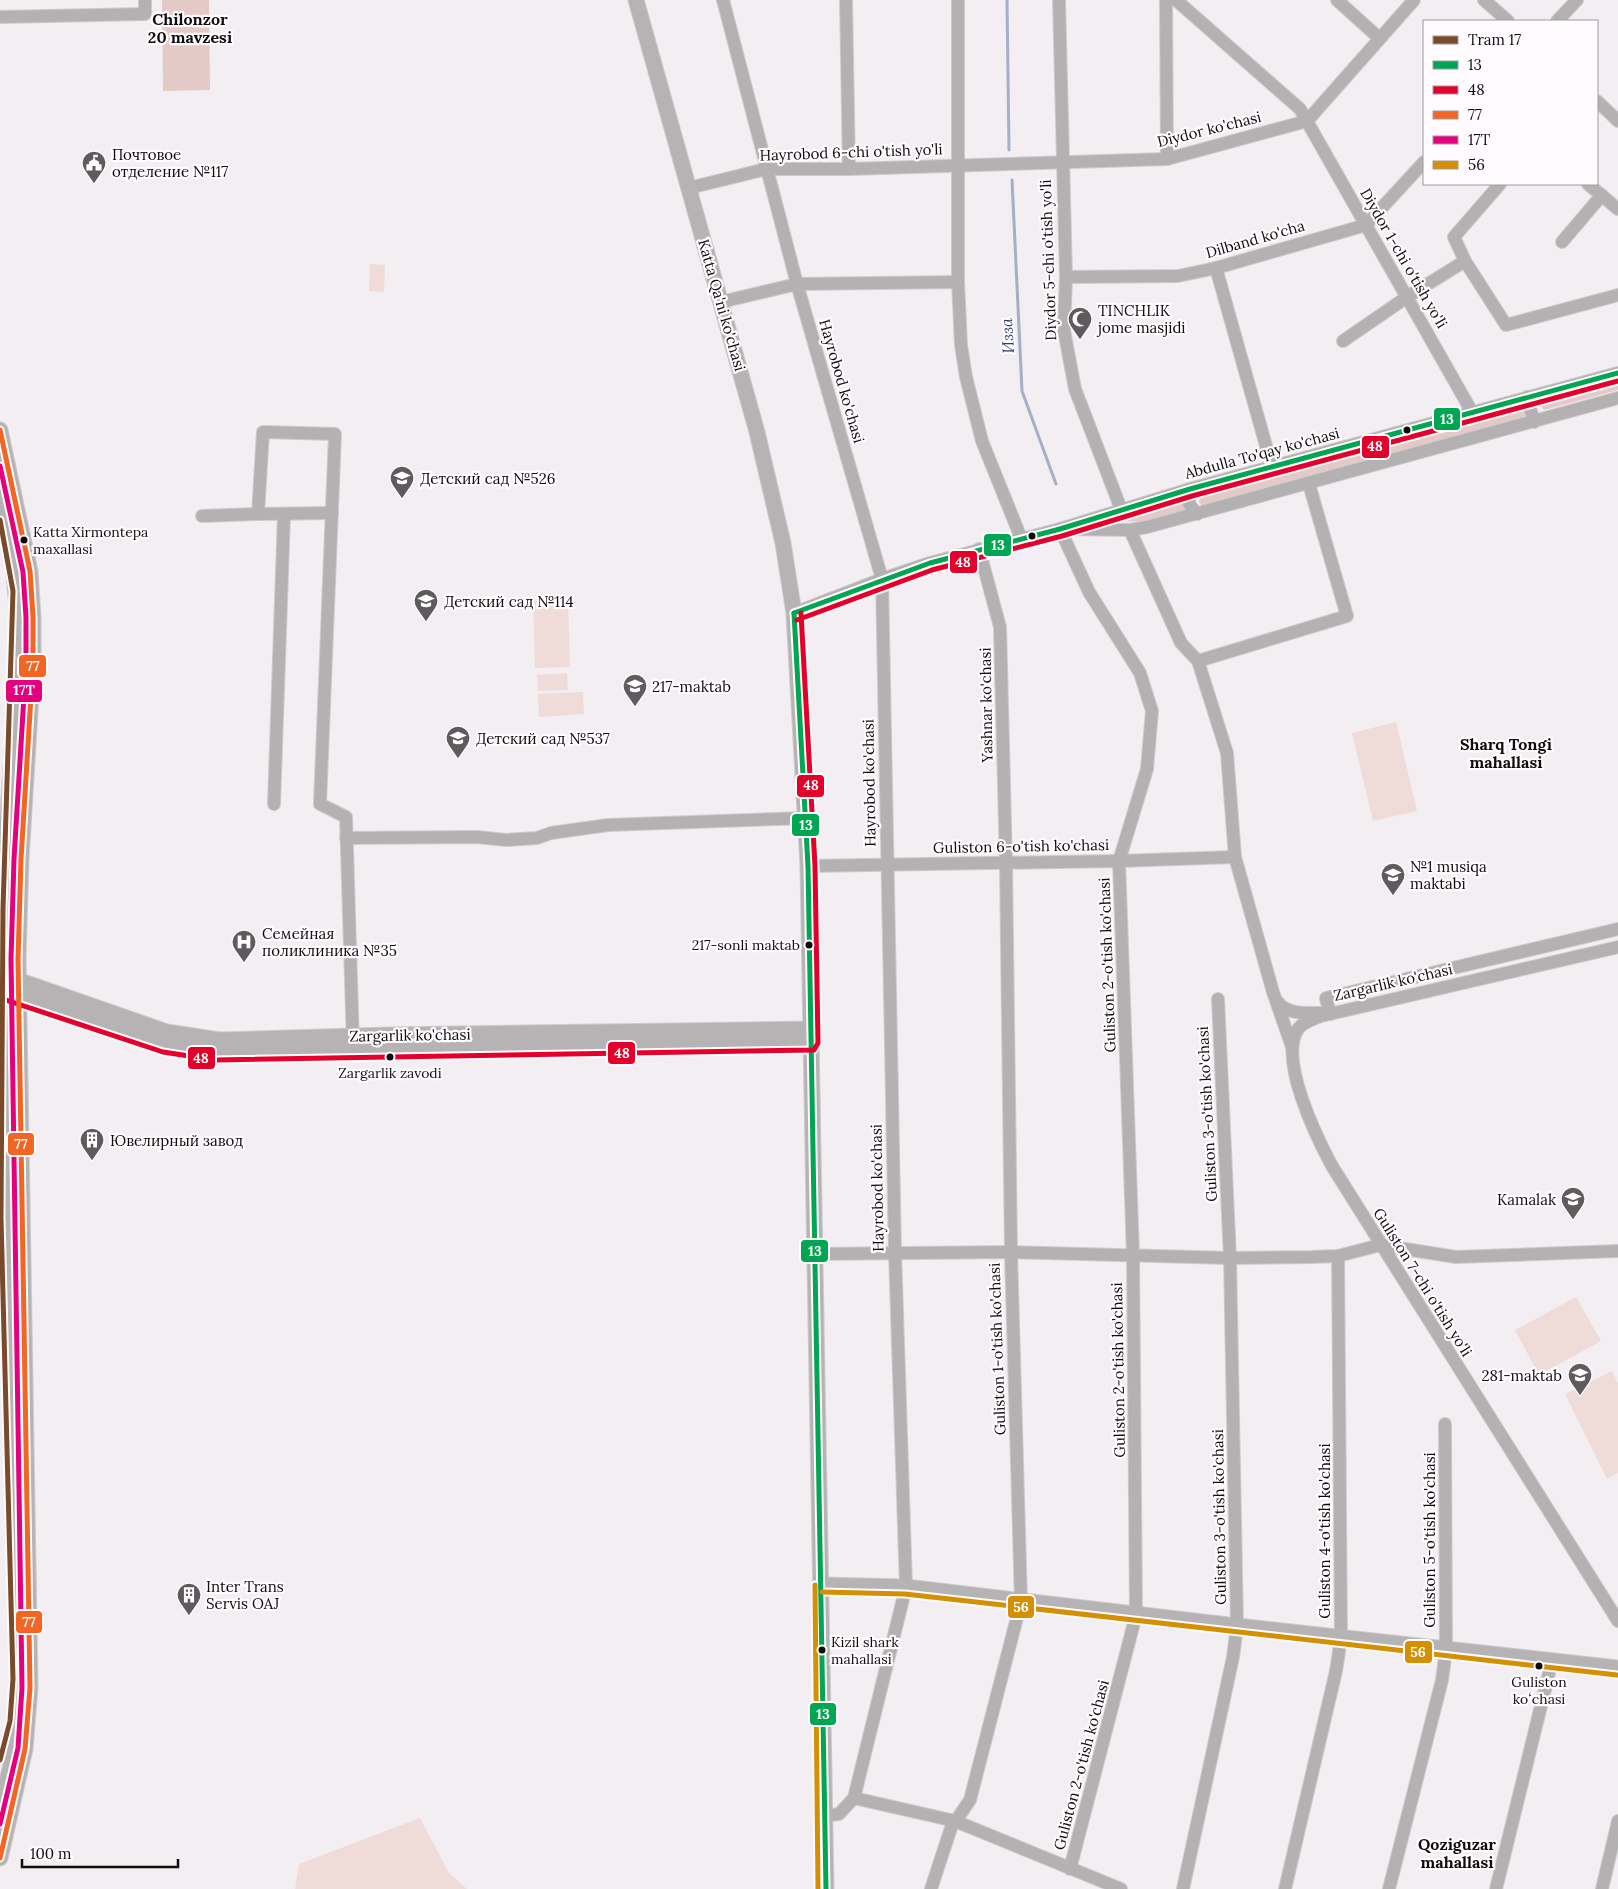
<svg xmlns="http://www.w3.org/2000/svg" width="1618" height="1889" font-family="Lora,serif">
<style>
.green{fill:#efdcd9}
.forest{fill:#e4cac6}
.lines{fill:none;stroke-linecap:round;stroke-linejoin:round}
.stream{stroke:#a5afc8;stroke-width:3}
.minor-casing{stroke:#cdcbcd;stroke-width:14}
.major-casing{stroke:#cdcbcd;stroke-width:17}
.minor{stroke:#b3b1b2;stroke-width:12}
.major{stroke:#b6b3b5;stroke-width:15}
.bus-1-casing{stroke:#fffbfe;stroke-width:9}
.bus-2-casing{stroke:#fffbfe;stroke-width:9}
.bus-3-casing{stroke:#fffbfe;stroke-width:9}
.bus-4-casing{stroke:#fffbfe;stroke-width:9}
.bus-5-casing{stroke:#fffbfe;stroke-width:9}
.bus-1{stroke:#00a651;stroke-width:5}
.bus-2{stroke:#e4002b;stroke-width:5}
.bus-3{stroke:#f26522;stroke-width:5}
.bus-4{stroke:#e5007d;stroke-width:5}
.bus-5{stroke:#d48f02;stroke-width:5}
.tram-1-casing{stroke:#fffbfe;stroke-width:9}
.tram-1{stroke:#7a4b2a;stroke-width:5}
.bus-dot{fill:#0d0c0d;stroke:#fffbfe;stroke-width:2}
.labels{text-anchor:middle;dominant-baseline:central;stroke-width:4.5;stroke-linejoin:round;paint-order:stroke}
.bus-label{font-size:14px;fill:#0d0c0d;stroke:#fffbfe;text-anchor:start}
.street-label{font-size:15px;fill:#0d0c0d;stroke:#fffbfe}
.poi-label{font-size:15px;fill:#0d0c0d;stroke:#fffbfe;text-anchor:start}
.neighbourhood-label{font-size:16px;font-weight:bold;fill:#0d0c0d;stroke:#fffbfe}
.water-label{font-size:16px;font-style:italic;fill:#283b6a;stroke:#fffbfe}
.line-badge{stroke:#fffbfe;stroke-width:2}
.badge-label{font-size:14px;text-anchor:middle;font-weight:bold;fill:#fff}
</style>
<rect width="100%" height="100%" fill="#f2eef1"/>
<!-- green -->
<g class="green">
<path d="M370,264L385,265L384,292L369,291Z"/>
<path d="M568,599L570,667L535,668L533,600Z"/>
<path d="M567,673L568,690L538,691L537,675Z"/>
<path d="M583,692L584,714L539,717L538,694Z"/>
<path d="M1396,722L1417,811L1373,821L1352,733Z"/>
<path d="M1576,1297L1601,1341L1539,1375L1515,1330Z"/>
<path d="M1612,1371L1618,1383V1473L1607,1479L1565,1394Z"/>
<path d="M420,1818L449,1873L467,1889H295L299,1864Z"/>
</g>
<!-- forest -->
<g class="forest">
<path d="M162,0H209L210,90L163,91Z"/>
<path d="M1618,378V390L1544,410L1540,405L1541,399Z"/>
<path d="M1521,406L1525,411L1524,418L1202,506L1199,502L1200,495Z"/>
<path d="M1184,499L1187,511L1148,521L1103,522Z"/>
</g>
<g class="lines">
<!-- stream -->
<g class="stream">
<path d="M1007,0L1009,150"/>
<path d="M1012,180L1022,391L1056,484"/>
</g>
<defs>
<g id="minor">
<path d="M723,0L797,284L882,579L895,1252L906,1587L854,1798"/>
<path d="M846,0L849,169"/>
<path d="M958,0V282L961,345L966,377L982,441L1021,538"/>
<path d="M1059,0L1066,277L1064,330L1075,389L1121,509"/>
<path d="M1166,0L1167,159"/>
<path d="M1176,0L1300,109L1472,412"/>
<path d="M1337,0L1379,38"/>
<path d="M1484,0L1508,21"/>
<path d="M0,17L145,14V0"/>
<path d="M1557,21L1577,0"/>
<path d="M1597,101L1618,121"/>
<path d="M1500,184L1454,237L1465,261L1506,325L1618,295"/>
<path d="M1588,184L1618,209"/>
<path d="M689,188L766,169H849L1167,159L1307,121L1414,0"/>
<path d="M1562,242L1602,195"/>
<path d="M1216,268L1272,467"/>
<path d="M1066,277L1178,276L1216,268L1366,225L1424,162"/>
<path d="M721,302L797,284L958,282"/>
<path d="M1343,341L1407,297L1465,261"/>
<path d="M1527,397L1534,422"/>
<path d="M1190,489L1189,504L1197,514"/>
<path d="M258,514L332,513"/>
<path d="M202,516L258,514L263,432L335,434L320,804L346,817L353,1044"/>
<path d="M1060,529L1089,592L1140,673L1152,711L1147,769L1119,861L1133,1254L1136,1615L1070,1869"/>
<path d="M1070,529L1130,530L1147,527L1618,398"/>
<path d="M1130,530L1181,643L1198,661L1227,753L1235,857L1273,992L1292,1047"/>
<path d="M794,613L882,579L930,563L1060,529L1190,489L1618,373"/>
<path d="M1198,661L1347,616L1309,484"/>
<path d="M274,804L284,514"/>
<path d="M346,838L477,837L506,840L537,838L551,833L608,825L806,818"/>
<path d="M808,866L1119,861L1235,857"/>
<path d="M1618,947L1321,1016C1313,1019 1303,1022 1298,1029C1278,1059 1317,1138 1332,1166L1618,1621"/>
<path d="M1277,1001C1286,1015 1308,1013 1323,1013"/>
<path d="M1330,1014L1326,998L1618,929"/>
<path d="M814,1254L1011,1252L1230,1258L1311,1257L1338,1256L1380,1245L1456,1257L1618,1251"/>
<path d="M824,1816L839,1814L854,1798L955,1821L1121,1889"/>
<path d="M931,1889L951,1828L970,1800L1021,1602L1011,1252L1006,864L1000,627L979,549"/>
<path d="M1183,1889L1233,1657L1237,1626L1230,1258L1218,999"/>
<path d="M1285,1889L1336,1671L1341,1638L1338,1256"/>
<path d="M1389,1889L1442,1680L1446,1649L1445,1424"/>
<path d="M1496,1889L1552,1661"/>
<path d="M1602,1889L1618,1821"/>
</g>
<g id="major">
<path d="M636,0L757,432L783,543L794,613L808,866L826,1889"/>
<path d="M0,430L30,571L33,617V663L21,859L18,959L30,1688L25,1749L0,1858"/>
<path d="M0,486L11,544L18,618V663L5,858L3,954L19,1684L15,1747L0,1812"/>
<path d="M12,978L167,1032L219,1040L389,1035L810,1029"/>
<path d="M11,993L165,1045L216,1053L811,1043"/>
<path d="M822,1585L906,1587L1237,1626L1618,1668"/>
</g>
</defs>
<!-- minor casing -->
<use href="#minor" class="minor-casing"/>
<!-- major casing -->
<use href="#major" class="major-casing"/>
<!-- minor -->
<use href="#minor" class="minor"/>
<!-- major -->
<use href="#major" class="major"/>
<defs>
<g id="bus-1">
<path d="M794,613L808,866L826,1889"/>
<path d="M794,613L930,563L1060,529L1190,489L1618,373"/>
</g>
<g id="bus-2">
<path d="M797,620L932,570L1062,536L1192,496L1618,381"/>
<path d="M0,998L163,1052L215,1060L814,1050L818,1043L815,866L801,613"/>
</g>
<path id="bus-3" d="M0,430L30,571L33,617V663L21,859L18,959L30,1688L25,1749L0,1858"/>
<path id="bus-4" d="M0,466L23,572L26,617V663L14,859L11,959L22,1688L18,1748L0,1824"/>
<g id="bus-5">
<path d="M815,1585L818,1889"/>
<path d="M822,1592L905,1594L1617,1675"/>
</g>
</defs>
<!-- bus-1 casing -->
<use href="#bus-1" class="bus-1-casing"/>
<!-- bus-2 casing -->
<use href="#bus-2" class="bus-2-casing"/>
<!-- bus-3 casing -->
<use href="#bus-3" class="bus-3-casing"/>
<!-- bus-4 casing -->
<use href="#bus-4" class="bus-4-casing"/>
<!-- bus-5 casing -->
<use href="#bus-5" class="bus-5-casing"/>
<!-- bus-1 -->
<use href="#bus-1" class="bus-1"/>
<!-- bus-2 -->
<use href="#bus-2" class="bus-2"/>
<!-- bus-3 -->
<use href="#bus-3" class="bus-3"/>
<!-- bus-4 -->
<use href="#bus-4" class="bus-4"/>
<!-- bus-5 -->
<use href="#bus-5" class="bus-5"/>
<defs>
<path id="tram-1" d="M0,520L13,591L3,909L1,1218L13,1679L10,1721L0,1760"/>
</defs>
<!-- tram-1 casing -->
<use href="#tram-1" class="tram-1-casing"/>
<!-- tram-1 -->
<use href="#tram-1" class="tram-1"/>
</g>
<!-- icons -->
<defs>
<symbol id="civic-pin" viewBox="-11 -11 22 30"><path d="M0 17L-7.5 6A9.5 9.5 0 1 1 7.5 6Z" fill="#5d5b5d" stroke="#fffbfe"/><path d="M-.6-6.5H3V-4.5H.6V-3L4-1V1h2V6H-6V1h2V-1L-.6-3ZM-1.2 2.5V6h2.4V2.5Z" fill="#fff"/></symbol>
<symbol id="mosque-pin" viewBox="-11 -11 22 30"><path d="M0 17L-7.5 6A9.5 9.5 0 1 1 7.5 6Z" fill="#5d5b5d" stroke="#fffbfe"/><path d="M3.5-4.9A6 6 0 1 0 3.5 4.9A5 5 0 1 1 3.5-4.9Z" fill="#fff"/></symbol>
<symbol id="school-pin" viewBox="-11 -11 22 30"><path d="M0 17L-7.5 6A9.5 9.5 0 1 1 7.5 6Z" fill="#5d5b5d" stroke="#fffbfe"/><path d="M0-5L7-2L0 1L-7-2ZM-4 1L0 2.5L4 1V4Q0 6-4 4Z" fill="#fff"/></symbol>
<symbol id="hospital-pin" viewBox="-11 -11 22 30"><path d="M0 17L-7.5 6A9.5 9.5 0 1 1 7.5 6Z" fill="#5d5b5d" stroke="#fffbfe"/><path d="M-5-5h3v3.5h4V-5h3V5h-3V1.5h-4V5h-3Z" fill="#fff"/></symbol>
<symbol id="building-pin" viewBox="-11 -11 22 30"><path d="M0 17L-7.5 6A9.5 9.5 0 1 1 7.5 6Z" fill="#5d5b5d" stroke="#fffbfe"/><path d="M-4-6H4V6H1V3H-1V6H-4ZM-2.5-4.3h1.7v1.8h-1.7ZM.8-4.3h1.7v1.8H.8ZM-2.5-1h1.7V.8h-1.7ZM.8-1h1.7V.8H.8Z" fill="#fff"/></symbol>
</defs>
<g fill-rule="evenodd">
<use href="#civic-pin" x="80" y="149" width="28" height="38"/>
<use href="#mosque-pin" x="1066" y="305" width="28" height="38"/>
<use href="#school-pin" x="388" y="464" width="28" height="38"/>
<use href="#school-pin" x="412" y="587" width="28" height="38"/>
<use href="#school-pin" x="621" y="672" width="28" height="38"/>
<use href="#school-pin" x="444" y="724" width="28" height="38"/>
<use href="#school-pin" x="1379" y="861" width="28" height="38"/>
<use href="#hospital-pin" x="230" y="928" width="28" height="38"/>
<use href="#building-pin" x="78" y="1126" width="28" height="38"/>
<use href="#school-pin" x="1559" y="1185" width="28" height="38"/>
<use href="#school-pin" x="1566" y="1361" width="28" height="38"/>
<use href="#building-pin" x="175" y="1581" width="28" height="38"/>
</g>
<!-- markers -->
<g class="bus-dot">
<circle cx="1407" cy="430" r="4.5"/>
<circle cx="1032" cy="536" r="4.5"/>
<circle cx="24" cy="540" r="4.5"/>
<circle cx="809" cy="945" r="4.5"/>
<circle cx="390" cy="1057" r="4.5"/>
<circle cx="822" cy="1650" r="4.5"/>
<circle cx="1539" cy="1666" r="4.5"/>
</g>
<g class="labels">
<!-- bus labels -->
<g class="bus-label">
<text x="33" y="532">Katta Xirmontepa<tspan x="33" dy="17">maxallasi</tspan></text>
<text x="800" y="945" text-anchor="end">217-sonli maktab</text>
<text x="390" y="1073" text-anchor="middle">Zargarlik zavodi</text>
<text x="831" y="1642">Kizil shark<tspan x="831" dy="17">mahallasi</tspan></text>
<text x="1539" y="1682" text-anchor="middle">Guliston<tspan x="1539" dy="17">koʻchasi</tspan></text>
</g>
<!-- street labels -->
<g class="street-label">
<text transform="translate(1209 129) rotate(-14)">Diydor ko'chasi</text>
<text transform="translate(851 152) rotate(-2)">Hayrobod 6-chi o'tish yo'li</text>
<text transform="translate(1255 239) rotate(-16)">Dilband ko'cha</text>
<text transform="translate(1404 258) rotate(60)">Diydor 1-chi o'tish yo'li</text>
<text transform="translate(1048 260) rotate(-92)">Diydor 5-chi o'tish yo'li</text>
<text transform="translate(722 305) rotate(74)">Katta Qa'ni ko'chasi</text>
<text transform="translate(842 381) rotate(74)">Hayrobod ko'chasi</text>
<text transform="translate(1262 453) rotate(-15)">Abdulla To'qay ko'chasi</text>
<text transform="translate(986 705) rotate(-91)">Yashnar ko'chasi</text>
<text transform="translate(869 783) rotate(-91)">Hayrobod ko'chasi</text>
<text transform="translate(1021 846) rotate(-1)">Guliston 6-o'tish ko'chasi</text>
<text transform="translate(1107 965) rotate(-92)">Guliston 2-o'tish ko'chasi</text>
<text transform="translate(1393 982) rotate(-13)">Zargarlik ko'chasi</text>
<text transform="translate(410 1035) rotate(-1)">Zargarlik ko'chasi</text>
<text transform="translate(1207 1114) rotate(-93)">Guliston 3-o'tish ko'chasi</text>
<text transform="translate(877 1188) rotate(-91)">Hayrobod ko'chasi</text>
<text transform="translate(1423 1282) rotate(58)">Guliston 7-chi o'tish yo'li</text>
<text transform="translate(997 1349) rotate(-92)">Guliston 1-o'tish ko'chasi</text>
<text transform="translate(1118 1370) rotate(-91)">Guliston 2-o'tish ko'chasi</text>
<text transform="translate(1219 1517) rotate(-91)">Guliston 3-o'tish ko'chasi</text>
<text transform="translate(1324 1531) rotate(-90)">Guliston 4-o'tish ko'chasi</text>
<text transform="translate(1429 1540) rotate(-90)">Guliston 5-o'tish ko'chasi</text>
<text transform="translate(1081 1765) rotate(-75)">Guliston 2-o'tish ko'chasi</text>
</g>
<!-- poi labels -->
<g class="poi-label">
<text x="112" y="154">Почтовое<tspan x="112" dy="17">отделение №117</tspan></text>
<text x="1098" y="310">TINCHLIK<tspan x="1098" dy="17">jome masjidi</tspan></text>
<text x="420" y="478">Детский сад №526</text>
<text x="444" y="601">Детский сад №114</text>
<text x="652" y="686">217-maktab</text>
<text x="476" y="738">Детский сад №537</text>
<text x="1410" y="866">№1 musiqa<tspan x="1410" dy="17">maktabi</tspan></text>
<text x="262" y="933">Семейная<tspan x="262" dy="17">поликлиника №35</tspan></text>
<text x="110" y="1140">Ювелирный завод</text>
<text x="1556" y="1199" text-anchor="end">Kamalak</text>
<text x="1562" y="1375" text-anchor="end">281-maktab</text>
<text x="206" y="1586">Inter Trans<tspan x="206" dy="17">Servis OAJ</tspan></text>
</g>
<!-- neighbourhood labels -->
<g class="neighbourhood-label">
<text x="190" y="19">Chilonzor<tspan x="190" dy="18">20 mavzesi</tspan></text>
<text x="1506" y="744">Sharq Tongi<tspan x="1506" dy="18">mahallasi</tspan></text>
<text x="1457" y="1844">Qoziguzar<tspan x="1457" dy="18">mahallasi</tspan></text>
</g>
<!-- water labels -->
<g class="water-label">
<text transform="translate(1007 336) rotate(-93)">Изза</text>
</g>
</g>
<g class="line-badge">
<rect x="1433" y="407" width="28" height="24" rx="5" fill="#00a651"/>
<rect x="1361" y="435" width="29" height="24" rx="5" fill="#e4002b"/>
<rect x="983" y="533" width="29" height="24" rx="5" fill="#00a651"/>
<rect x="949" y="550" width="29" height="24" rx="5" fill="#e4002b"/>
<rect x="18" y="654" width="29" height="24" rx="5" fill="#f26522"/>
<rect x="5" y="679" width="38" height="24" rx="5" fill="#e5007d"/>
<rect x="796" y="774" width="29" height="24" rx="5" fill="#e4002b"/>
<rect x="791" y="813" width="29" height="24" rx="5" fill="#00a651"/>
<rect x="607" y="1041" width="29" height="24" rx="5" fill="#e4002b"/>
<rect x="187" y="1046" width="29" height="24" rx="5" fill="#e4002b"/>
<rect x="7" y="1132" width="28" height="24" rx="5" fill="#f26522"/>
<rect x="800" y="1239" width="29" height="24" rx="5" fill="#00a651"/>
<rect x="1007" y="1595" width="28" height="24" rx="5" fill="#d48f02"/>
<rect x="15" y="1610" width="28" height="24" rx="5" fill="#f26522"/>
<rect x="1404" y="1640" width="29" height="24" rx="5" fill="#d48f02"/>
<rect x="809" y="1702" width="28" height="24" rx="5" fill="#00a651"/>
</g>
<g class="badge-label">
<text x="1447" y="424">13</text>
<text x="1375" y="451">48</text>
<text x="998" y="550">13</text>
<text x="963" y="567">48</text>
<text x="33" y="671">77</text>
<text x="24" y="695">17T</text>
<text x="811" y="790">48</text>
<text x="806" y="830">13</text>
<text x="622" y="1058">48</text>
<text x="201" y="1063">48</text>
<text x="21" y="1149">77</text>
<text x="815" y="1256">13</text>
<text x="1021" y="1612">56</text>
<text x="29" y="1627">77</text>
<text x="1418" y="1657">56</text>
<text x="823" y="1719">13</text>
</g>
<!-- legend -->
<rect x="1423" y="20" width="175" height="165" fill="#fffbfe" stroke="#9e9b9e"/>
<rect x="1433" y="36" width="25" height="8" fill="#7a4b2a" stroke="#9e9b9e"/>
<text x="1468" y="45" font-size="15" fill="#0d0c0d">Tram 17</text>
<rect x="1433" y="61" width="25" height="8" fill="#00a651" stroke="#9e9b9e"/>
<text x="1468" y="70" font-size="15" fill="#0d0c0d">13</text>
<rect x="1433" y="86" width="25" height="8" fill="#e4002b" stroke="#9e9b9e"/>
<text x="1468" y="95" font-size="15" fill="#0d0c0d">48</text>
<rect x="1433" y="111" width="25" height="8" fill="#f26522" stroke="#9e9b9e"/>
<text x="1468" y="120" font-size="15" fill="#0d0c0d">77</text>
<rect x="1433" y="136" width="25" height="8" fill="#e5007d" stroke="#9e9b9e"/>
<text x="1468" y="145" font-size="15" fill="#0d0c0d">17T</text>
<rect x="1433" y="161" width="25" height="8" fill="#d48f02" stroke="#9e9b9e"/>
<text x="1468" y="170" font-size="15" fill="#0d0c0d">56</text>
<!-- scale -->
<path d="M22 1859v8h156v-8" fill="none" stroke="#0d0c0d" stroke-width="2.5"/>
<text x="30" y="1859" font-size="15" fill="#0d0c0d" stroke="#fffbfe" stroke-width="4" paint-order="stroke">100 m</text>
</svg>
